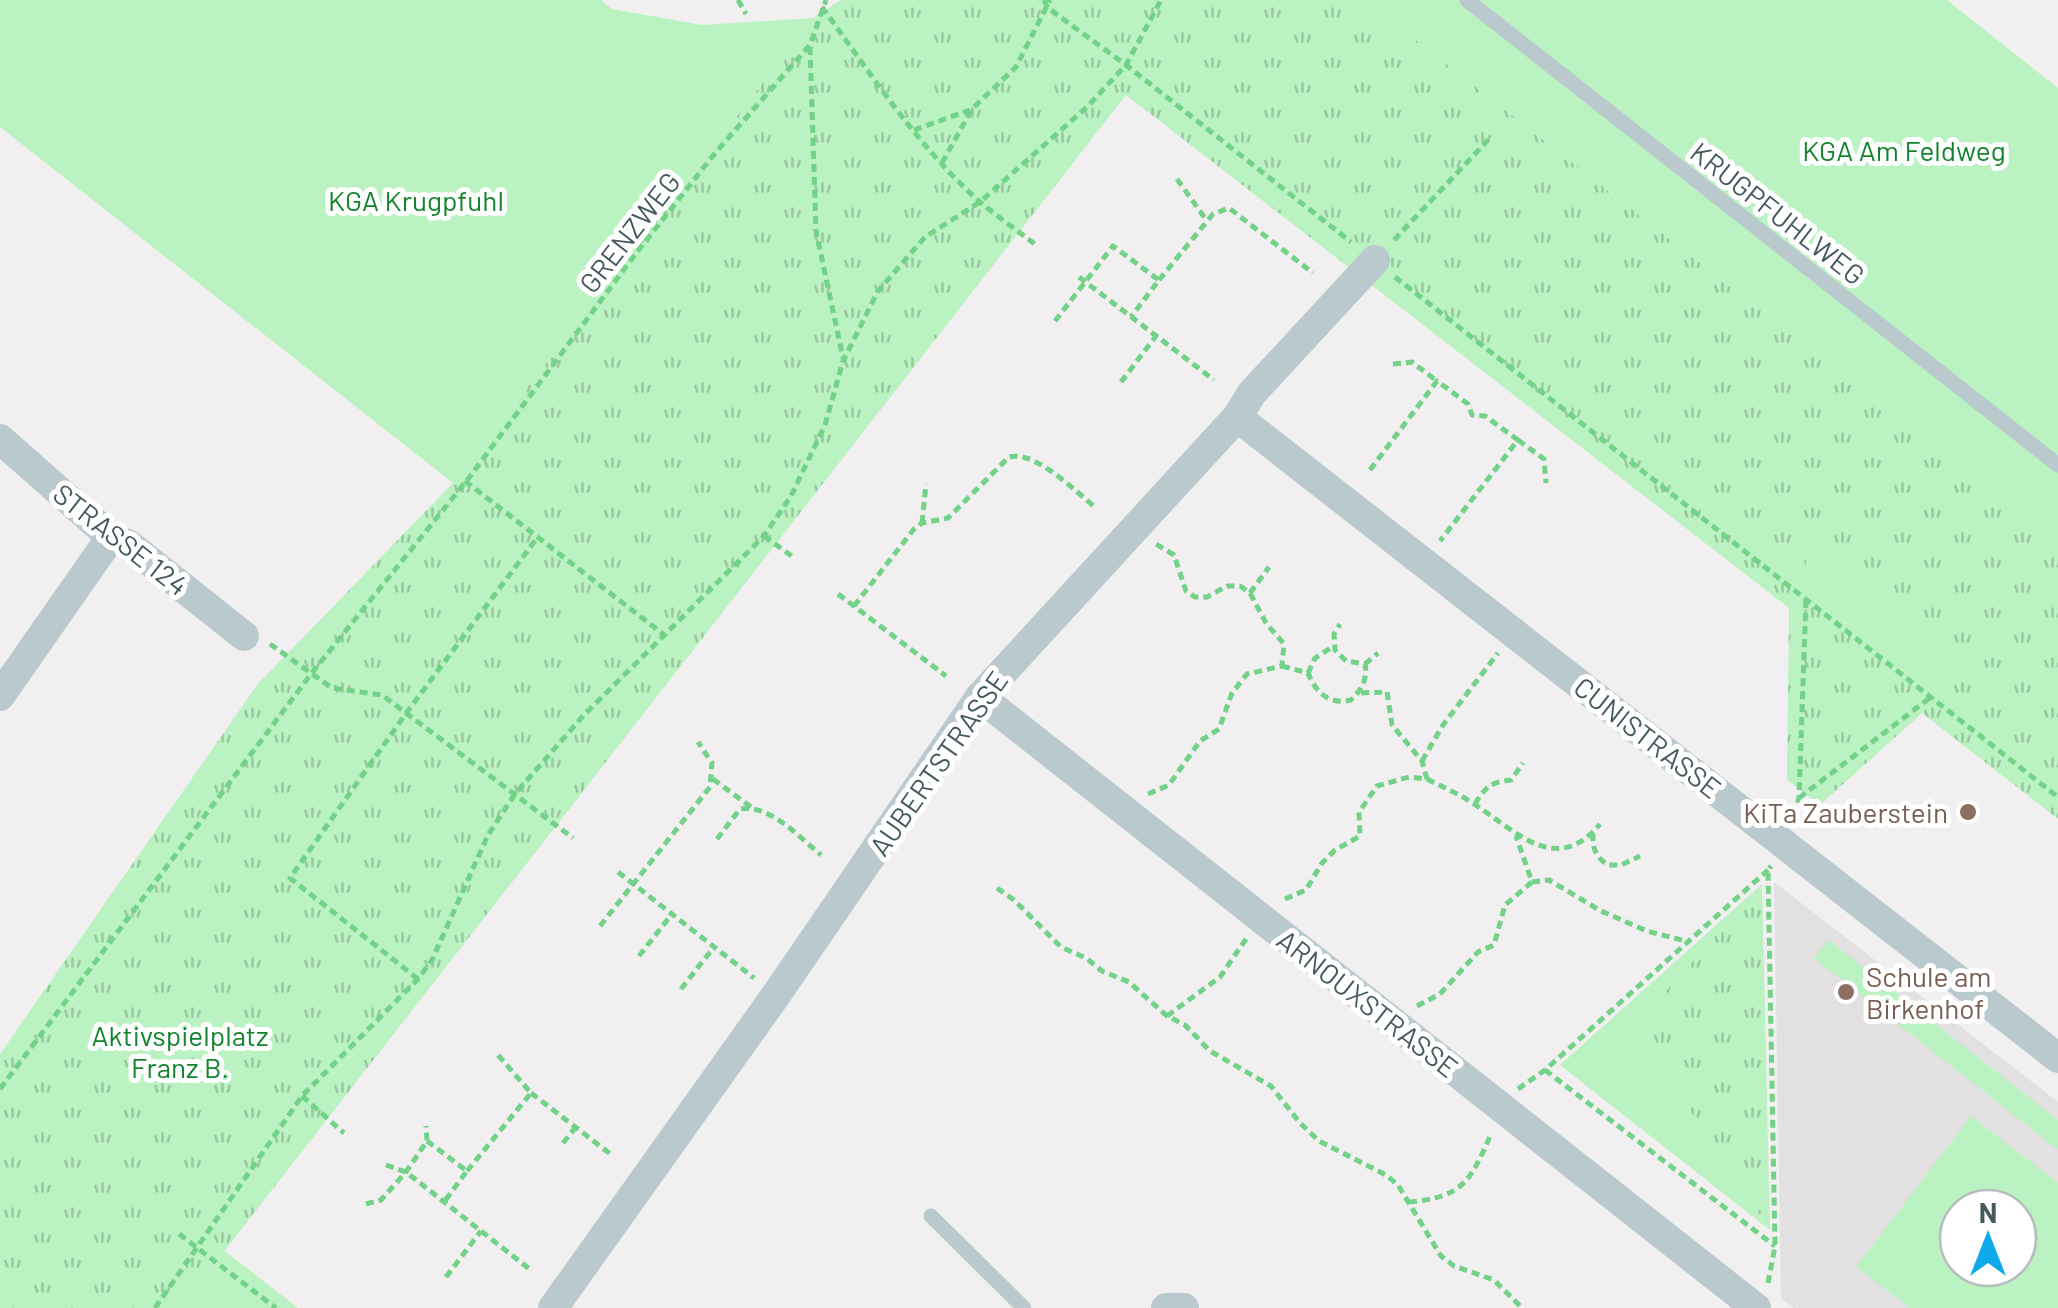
<svg xmlns="http://www.w3.org/2000/svg" width="2058" height="1308" font-family="Barlow,sans-serif">
<style>
.education{fill:#e3e0e2;fill-rule:evenodd}
.green{fill:#bbf2c1;fill-rule:evenodd}
.park{fill:url(#park-tufts);fill-rule:evenodd}
.lines{fill:none;stroke-linecap:round;stroke-linejoin:round}
.path{stroke:#71d288;stroke-width:5;stroke-dasharray:8 5;stroke-linecap:butt}
.lane{stroke:#bac9cd;stroke-width:15}
.street{stroke:#bac9cd;stroke-width:30}
.education-dot{fill:#8d6e63;stroke:#fff;stroke-width:4}
.labels{text-anchor:middle;dominant-baseline:central;stroke-width:10;stroke-linejoin:round;paint-order:stroke}
.park-label{font-size:28px;fill:#12842c;stroke:#fff}
.street-label{font-size:28px;fill:#46595e;stroke:#fff}
.education-label{font-size:28px;fill:#785e54;stroke:#fff;text-anchor:end}
</style>
<defs>
<pattern id="park-tufts" width="24" height="20" patternUnits="userSpaceOnUse" patternTransform="scale(2.5)"><rect width="24" height="20" fill="#bbf2c1"/><path d="M3 7l-1-3M5 7V3M7 7l1-3M15 17l-1-3M17 17v-4M19 17l1-3" fill="none" stroke="#9ac7a0"/></pattern>
</defs>
<rect width="100%" height="100%" fill="#f2eff0"/>
<!-- education -->
<path class="education" d="M1774,882L2058,1102V1308H1794L1781,1298ZM1958,1208H2018V1268H1958Z"/>
<!-- green -->
<g class="green">
<path d="M0,0H601L612,9L702,25L813,18L453,483L0,127Z"/>
<path d="M1365,0H1947L2058,88V544Z"/>
<path d="M1805,542L1967,670L1931,697L1806,599Z"/>
<path d="M1762,884L1634,1027L1770,1230L1560,1065Z"/>
<path d="M1829,940L2058,1120V1150L1814,958Z"/>
<path d="M1971,1116L2058,1183V1308H1910L1856,1267ZM1958,1208H2018V1268H1958Z"/>
<path d="M225,1251L298,1308H180Z"/>
</g>
<!-- park -->
<g class="park">
<path d="M841,0H1365L2058,544V819L1922,713L1820,805L1787,780L1789,608L1126,95L180,1308H0V1054L257,685L453,483L813,18ZM1806,543L1966,670V671L1931,697L1806,599Z"/>
<path d="M1762,884L1770,1230L1634,1027Z"/>
</g>
<g class="lines">
<!-- path -->
<g class="path">
<path d="M738,0L746,14"/>
<path d="M1044,0L1048,8L1126,65L1351,242"/>
<path d="M822,7C871,74 918,147 980,202C998,217 1018,231 1036,245"/>
<path d="M810,47L816,231L843,358"/>
<path d="M914,130L970,110"/>
<path d="M942,163L972,109L1016,67L1050,0"/>
<path d="M1177,179L1207,221"/>
<path d="M1394,240L1488,140"/>
<path d="M1079,277L1214,380"/>
<path d="M1395,277L2058,797"/>
<path d="M1159,280L1213,214L1229,208L1313,273"/>
<path d="M1055,321L1113,246L1159,280L1131,317"/>
<path d="M1393,364L1412,362L1437,381"/>
<path d="M1121,382L1156,336"/>
<path d="M1518,440L1544,459L1546,483"/>
<path d="M1370,470L1437,381L1468,404L1472,415L1485,416L1518,440L1440,541"/>
<path d="M465,481L663,634"/>
<path d="M922,523L926,484"/>
<path d="M764,536L793,557"/>
<path d="M1250,593L1269,567"/>
<path d="M838,594L946,676"/>
<path d="M854,606L914,529L922,523L948,518L1009,457C1035,450 1075,491 1096,508"/>
<path d="M270,644L332,688L382,695L573,838"/>
<path d="M1365,664L1378,653"/>
<path d="M1282,666L1308,673C1316,693 1329,705 1351,700C1361,691 1368,679 1365,664L1346,661L1335,650L1334,634L1340,624"/>
<path d="M1308,673L1315,658L1334,646"/>
<path d="M1422,761L1443,725L1498,653"/>
<path d="M713,779L751,807"/>
<path d="M1427,779C1444,788 1462,795 1477,806C1518,833 1557,876 1600,824"/>
<path d="M1148,794L1169,785L1200,741L1219,729L1232,693L1247,674L1282,666L1284,644L1266,623L1250,593L1240,586H1227L1207,597H1195L1186,591L1174,555L1156,544"/>
<path d="M1799,798L1931,697"/>
<path d="M1475,804C1485,787 1491,782 1511,780L1523,763"/>
<path d="M1793,815L1799,798L1806,599"/>
<path d="M1593,833C1592,848 1595,855 1607,865H1621L1640,856"/>
<path d="M717,839L740,809C770,804 799,837 821,855"/>
<path d="M618,872L754,978"/>
<path d="M1532,882L1549,880L1601,911L1647,931L1689,942"/>
<path d="M997,888L1014,900L1061,947L1086,958L1102,971L1129,982L1167,1016L1185,1025L1210,1051L1271,1086L1300,1123L1319,1141L1386,1175L1398,1185L1441,1256L1454,1266L1494,1280L1522,1308"/>
<path d="M1285,899L1306,890L1322,863L1335,850L1360,836L1359,812L1377,786L1409,777L1427,779L1422,761L1392,725L1387,692L1358,693"/>
<path d="M600,926L710,787L712,763L698,742"/>
<path d="M639,956L672,914"/>
<path d="M418,979L290,878L407,712L537,538"/>
<path d="M681,989L714,947"/>
<path d="M1417,1006L1440,994L1478,952L1494,945L1505,905L1532,882L1516,836"/>
<path d="M1167,1016L1220,977L1246,939"/>
<path d="M1545,1070L1775,1246"/>
<path d="M0,1089L311,674L468,479L637,252L716,152L810,45L826,0"/>
<path d="M1518,1089L1545,1070L1768,870"/>
<path d="M531,1093L613,1156"/>
<path d="M302,1096L344,1133"/>
<path d="M427,1141L467,1171L444,1202"/>
<path d="M563,1143L576,1127"/>
<path d="M386,1165L406,1172L532,1271"/>
<path d="M467,1171L531,1093L498,1055"/>
<path d="M1409,1202C1463,1197 1470,1182 1491,1134"/>
<path d="M366,1204L381,1200L406,1172L427,1141L426,1126"/>
<path d="M179,1234L276,1308"/>
<path d="M446,1277L481,1231"/>
<path d="M1768,1283L1775,1246L1768,870L1771,866"/>
<path d="M155,1308L302,1096L418,979L432,960L488,835L515,794L583,716L764,536L791,496L825,425L843,361L878,291L925,237L980,202L1087,107L1126,65L1161,0"/>
</g>
<!-- lane -->
<g class="lane">
<path d="M1467,0L2058,465"/>
<path d="M931,1216L1024,1308"/>
</g>
<!-- street -->
<g class="street">
<path d="M1237,417L2058,1058"/>
<path d="M0,439L111,537L128,544L244,636"/>
<path d="M0,696L111,537"/>
<path d="M980,697L1756,1308"/>
<path d="M553,1308L776,995L980,697L1237,417L1252,393L1375,260"/>
<path d="M1166,1308H1184"/>
</g>
</g>
<!-- markers -->
<g class="education-dot">
<circle cx="1968" cy="812" r="10"/>
<circle cx="1846" cy="992" r="10"/>
</g>
<g class="labels">
<!-- park labels -->
<g class="park-label">
<text x="1904" y="150">KGA Am Feldweg</text>
<text x="416" y="200">KGA Krugpfuhl</text>
<text x="180" y="1035">Aktivspielplatz<tspan x="180" dy="32">Franz B.</tspan></text>
</g>
<!-- street labels -->
<g class="street-label">
<text transform="translate(1778 213) rotate(38)">KRUGPFUHLWEG</text>
<text transform="translate(629 232) rotate(-52)">GRENZWEG</text>
<text transform="translate(121 539) rotate(38)">STRASSE 124</text>
<text transform="translate(1648 737) rotate(38)">CUNISTRASSE</text>
<text transform="translate(938 763) rotate(-55)">AUBERTSTRASSE</text>
<text transform="translate(1368 1003) rotate(38)">ARNOUXSTRASSE</text>
</g>
<!-- education labels -->
<g class="education-label">
<text x="1948" y="812">KiTa Zauberstein</text>
<text x="1866" y="976" text-anchor="start">Schule am<tspan x="1866" dy="32">Birkenhof</tspan></text>
</g>
</g>
<!-- north arrow -->
<g transform="translate(1988 1238)"><circle r="48" fill="#ffffff" stroke="#b5bdbf" stroke-width="2.5"/>
<path d="M0-8L18 38L0 25L-18 38Z" fill="#0eaaec"/>
<text y="-15" font-size="28" font-weight="bold" text-anchor="middle" fill="#46595e">N</text>
</g>
</svg>
